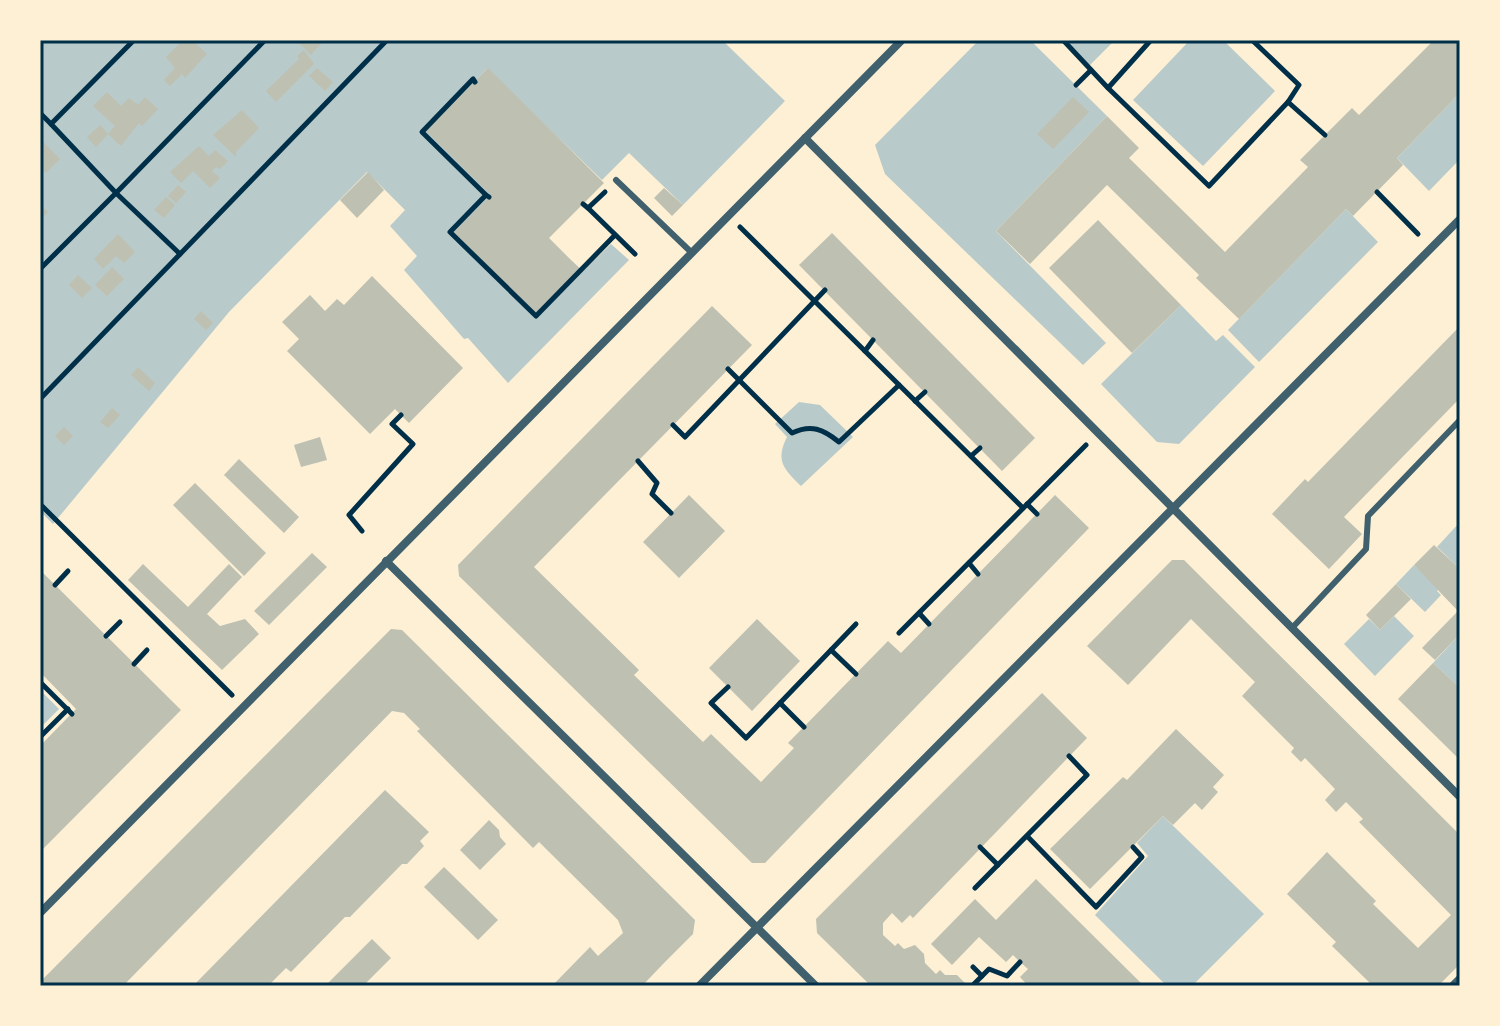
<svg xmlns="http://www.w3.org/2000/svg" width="1500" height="1026" font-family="'Noto Sans',sans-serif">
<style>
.green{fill:#b9caca}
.building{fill:#bec0b2}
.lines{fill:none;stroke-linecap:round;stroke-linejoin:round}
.path{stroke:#003049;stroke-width:5}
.service{stroke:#3f606c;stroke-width:6}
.minor{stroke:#3f606c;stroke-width:8}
.neatline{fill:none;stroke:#003049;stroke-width:3}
</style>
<rect width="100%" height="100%" fill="#fdf0d5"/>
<!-- green -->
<g class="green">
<path d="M40,40H722L785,101L683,205L629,153L602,180L487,69L427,131L583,271L611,244L629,260L508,383L468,338L464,339L404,270L417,256L390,226L405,210L367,172L229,312L53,524L40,511Z"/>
<path d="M979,40H1030L1107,116L996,231L1106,343L1083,365L885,174L875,145Z"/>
<path d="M1063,40H1115L1088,67Z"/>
<path d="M1190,40H1223L1275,91L1203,166L1133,100Z"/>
<path d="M1460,93V159L1429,191L1397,158Z"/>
<path d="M1346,209L1378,242L1259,362L1228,330Z"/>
<path d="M1181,305L1216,341L1223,335L1255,367L1179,444L1157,442L1101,384Z"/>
<path d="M799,402L820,405L853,437L801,486C784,469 775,461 787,437L775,424Z"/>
<path d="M1460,522V569L1437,547Z"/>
<path d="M1414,565L1439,589L1437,591L1441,595L1425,612L1396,584Z"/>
<path d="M1394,616L1414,636L1375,676L1344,644L1369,619L1380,630Z"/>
<path d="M1460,634V688L1433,663Z"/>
<path d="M40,690L59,709L40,728Z"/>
<path d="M1163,816L1264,914L1192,986H1167L1095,915L1148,856L1137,843Z"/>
</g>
<!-- building -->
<g class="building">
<path d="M183,40H192L207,54L185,78L182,74L170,86L164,80L175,68L166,57Z"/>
<path d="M296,40H317L321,44L311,55Z"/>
<path d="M1434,40H1460V93L1397,158L1403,165L1353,216L1346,209L1239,319L1196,278L1199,275L1107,185L1030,264L996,231L1107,116L1139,148L1129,158L1225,252L1308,167L1300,160L1352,108L1359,115Z"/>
<path d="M304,50L314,64L276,102L266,91L299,59L297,56Z"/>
<path d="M317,68L333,82L325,91L309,76Z"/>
<path d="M488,68L604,183L549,238L580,269L536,314L453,233L491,195L426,131Z"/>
<path d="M107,92L121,106L129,98L138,105L145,97L158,109L142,126L139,123L121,146L108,134L115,126L93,106Z"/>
<path d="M1073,97L1089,112L1053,149L1037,134Z"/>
<path d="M242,110L259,128L236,152V157L213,135Z"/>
<path d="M100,125L108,134L96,147L87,137Z"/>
<path d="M43,142L60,159L46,173L40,166V145Z"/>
<path d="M199,146L209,156L215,150L228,161L220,169L216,167L212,171L220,178L210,188L193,171L181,183L170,172Z"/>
<path d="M368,172L384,190L357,218L340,200Z"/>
<path d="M178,185L186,192L176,203L168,196Z"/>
<path d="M664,188L683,205L672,216L654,198Z"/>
<path d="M166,197L175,205L164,218L154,210Z"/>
<path d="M40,205L48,212L40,221Z"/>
<path d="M1098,220L1181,305L1132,353L1049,268Z"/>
<path d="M832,233L1035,438L1002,471L799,265Z"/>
<path d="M118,234L135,252L124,263L116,256L103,269L94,259Z"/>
<path d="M112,267L124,279L107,296L95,285Z"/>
<path d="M78,275L92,288L82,298L69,285Z"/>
<path d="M372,276L463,368L409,423L395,409L370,434L287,351L299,339L282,322L310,295L325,311L337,299L344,305Z"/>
<path d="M712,306L752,345L534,567L639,670L634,675L703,742L711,734L761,782L794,748L788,743L888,641L901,653L1055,495L1089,528L765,863H752L459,576L458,565Z"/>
<path d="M201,311L213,323L206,330L194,319Z"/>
<path d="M1460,326V398L1344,517L1362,534L1329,569L1272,514L1305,479L1308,482Z"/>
<path d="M138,367L155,383L149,391L131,375Z"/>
<path d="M112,408L120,415L108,428L100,422Z"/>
<path d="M64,427L73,436L64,445L55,436Z"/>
<path d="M320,437L327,460L301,467L294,445Z"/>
<path d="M239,459L299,517L284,533L224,475Z"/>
<path d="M195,483L266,553L244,576L173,505Z"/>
<path d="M689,495L725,531L679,578L643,542Z"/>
<path d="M1434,545L1460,569V634L1435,660L1422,648L1458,611L1414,565Z"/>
<path d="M312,553L327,567L269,625L254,611Z"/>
<path d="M1172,560H1184L1460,835V964L1438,986H1417L1414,983L1412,986H1373L1332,946L1336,942L1287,894L1327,852L1376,901L1373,904L1418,948L1451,915L1359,822L1363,819L1346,802L1336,812L1325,800L1335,789L1305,758L1301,762L1291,752L1294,748L1242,696L1255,682L1191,619L1128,685L1087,646Z"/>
<path d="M143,564L188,607L229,564L242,577L207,614L220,626L245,619L259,634L222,670L128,580Z"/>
<path d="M40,570L181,710L40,852V746L76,709L40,672Z"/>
<path d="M1396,584L1411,599L1380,630L1366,615Z"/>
<path d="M757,619L800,661L752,711L709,668Z"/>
<path d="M391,629L402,630L695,920L693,934L664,963L642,986H552L590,947L598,956L623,933L618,920L539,842L533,848L417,731L420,729L404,713L392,711L123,986H40V982Z"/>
<path d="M1433,663L1460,688V760L1398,699Z"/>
<path d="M1042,693L1087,738L913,918L910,915L902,923L892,913L883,923V935L895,946L898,943L904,949L915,945L924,954L925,963L936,974L940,970L945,975H957L968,986H871L817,933L816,919Z"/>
<path d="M1176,729L1224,775L1213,787L1218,792L1202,810L1195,803L1173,825L1163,816L1090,889L1050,849L1123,777L1127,780Z"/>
<path d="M385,790L429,832L420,841L424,846L407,864H402L350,917H345L291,972L286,968L268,986H193Z"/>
<path d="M489,820L499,830L500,837L506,844L480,870L460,850Z"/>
<path d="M444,867L498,920L478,940L424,887Z"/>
<path d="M1036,879L1144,986H1028L1020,977L1028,969L1020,962L1013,955L1006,962L979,937L952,965L931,944L975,899L996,920Z"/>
<path d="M372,939L391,958L363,986H325Z"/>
</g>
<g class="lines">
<!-- path -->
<g class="path">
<path d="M1063,40L1108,88L1209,186L1288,102L1299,85L1252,40"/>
<path d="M475,82L473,79L422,132L486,195"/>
<path d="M1076,85L1091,70"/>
<path d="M1108,88L1151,40"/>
<path d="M1288,102L1325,135"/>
<path d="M40,113L51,124"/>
<path d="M1377,192L1418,234"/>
<path d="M489,197L486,195L450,232L536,316L615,235"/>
<path d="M583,204L588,208L605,192"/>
<path d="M588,208L635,254"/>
<path d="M740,227L1023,508"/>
<path d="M180,254L116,193L265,40"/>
<path d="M40,269L116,193L51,124L134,40"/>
<path d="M865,351L873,340"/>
<path d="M728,369L792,433C811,424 823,429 839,442L899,385"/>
<path d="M40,399L387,40"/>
<path d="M915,401L925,392"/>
<path d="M673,425L685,437L825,290"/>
<path d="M971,456L980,448"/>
<path d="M638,461L657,483L652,494L671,513"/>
<path d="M40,504L232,695"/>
<path d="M1027,504L1037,514"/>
<path d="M362,531L349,515L413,444L392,424L401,415"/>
<path d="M969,563L978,574"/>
<path d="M55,585L68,571"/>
<path d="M919,613L929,624"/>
<path d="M899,633L1086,445"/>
<path d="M106,636L120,622"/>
<path d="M831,650L856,674"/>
<path d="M134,664L147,650"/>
<path d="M40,682L72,714"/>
<path d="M728,687L711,703L746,738L780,703L804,727"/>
<path d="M780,703L856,624"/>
<path d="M40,737L68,709"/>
<path d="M1027,836L1096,907L1142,857L1133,847"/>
<path d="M980,847L998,865"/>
<path d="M975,888L1087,775L1069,756"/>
<path d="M973,967L982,976L989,969L1007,976L1020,962"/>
<path d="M975,986L973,985L982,976"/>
</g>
<!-- service -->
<g class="service">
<path d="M616,180L692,253"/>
<path d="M1292,628L1366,549L1368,516L1460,420"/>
<path d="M1451,986L1460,977"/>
</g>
<!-- minor -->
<g class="minor">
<path d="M805,138L1460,797"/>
<path d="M386,561L816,986"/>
<path d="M40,913L902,40"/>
<path d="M699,986L1460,219"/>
</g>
</g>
<!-- border -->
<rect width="1500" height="1026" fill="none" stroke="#fdf0d5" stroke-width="84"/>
<rect x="42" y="42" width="1416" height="942" class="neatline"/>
</svg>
